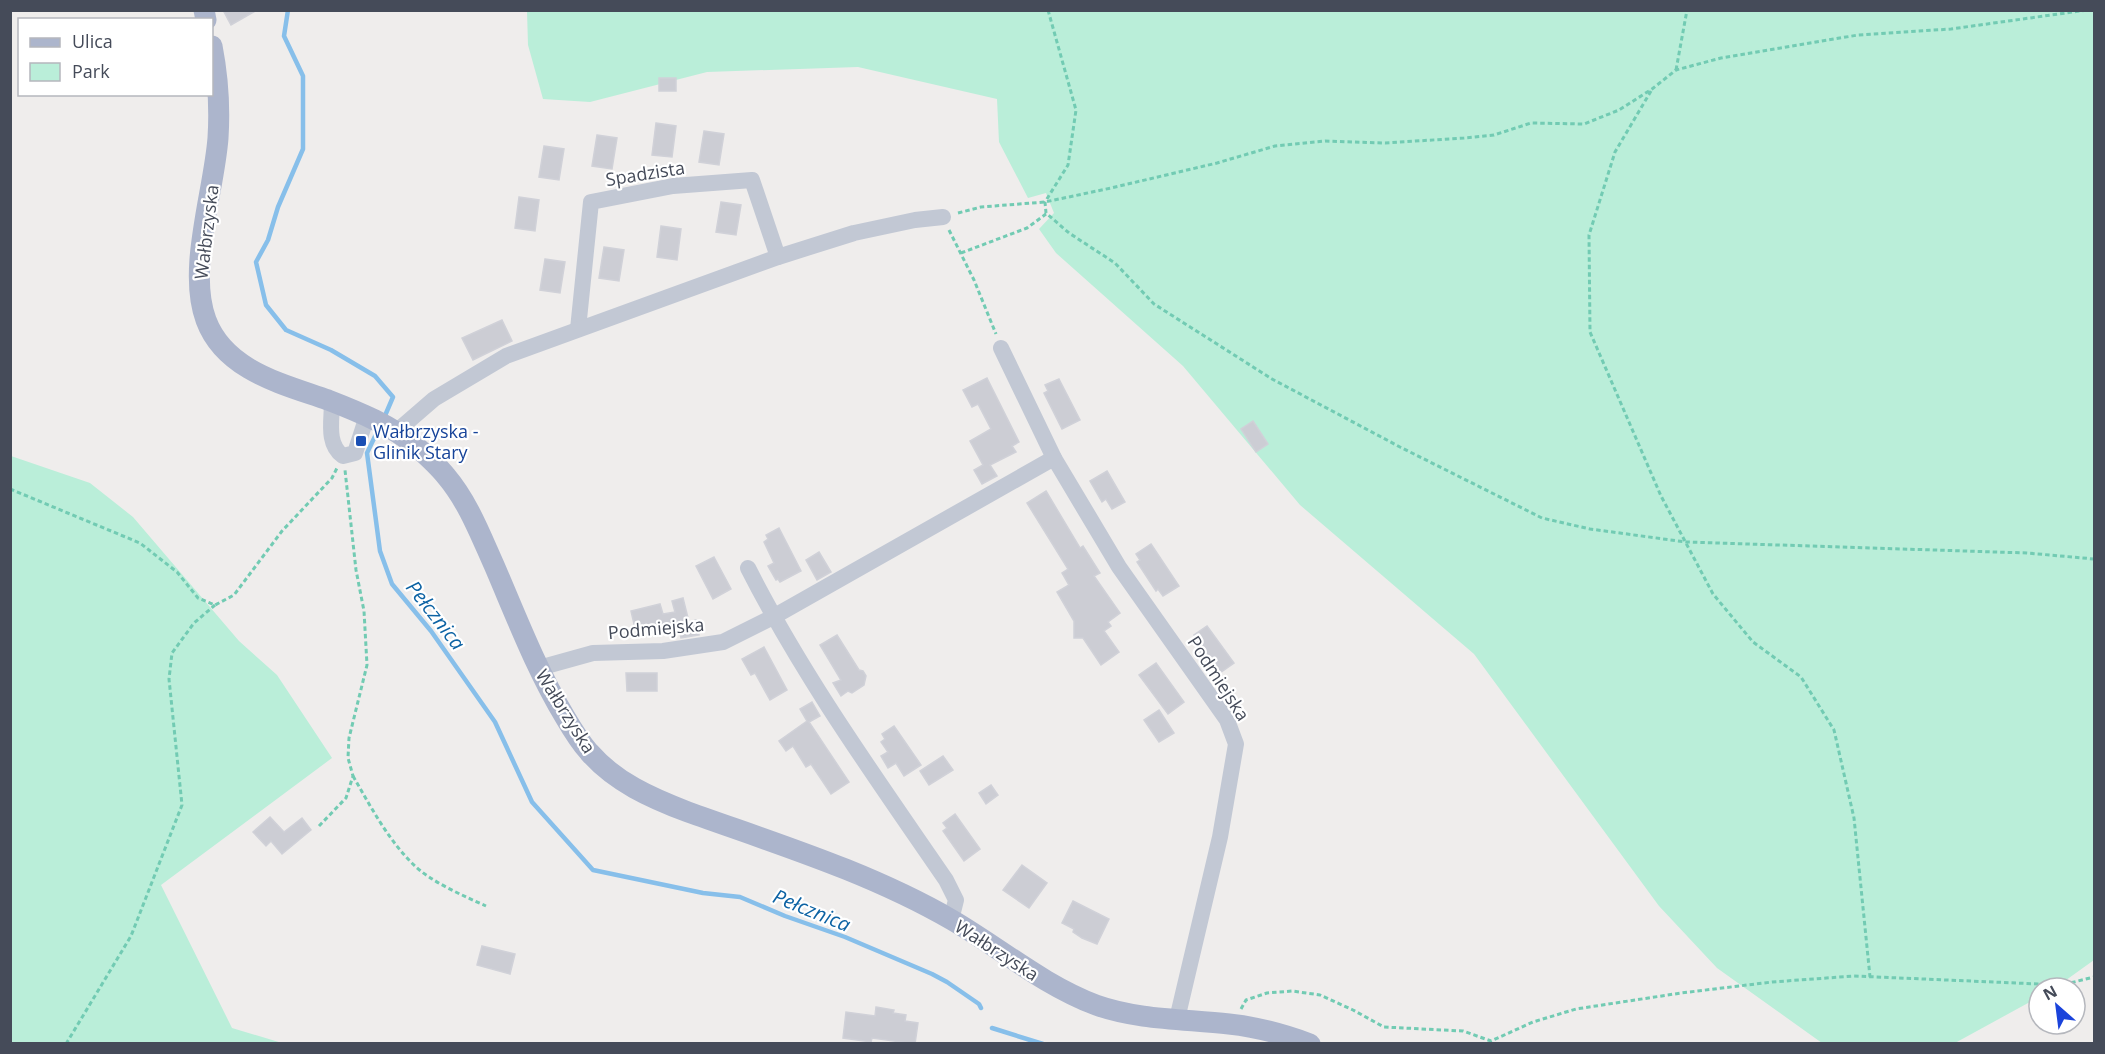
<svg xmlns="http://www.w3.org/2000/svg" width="2105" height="1054" font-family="'Open Sans',sans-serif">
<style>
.green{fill:#baeed9}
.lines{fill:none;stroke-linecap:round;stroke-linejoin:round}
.stream{stroke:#87bfea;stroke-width:4.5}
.building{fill:#cccdd4;stroke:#d0d1d8;stroke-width:1.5}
.path{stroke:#72cbb3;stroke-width:3;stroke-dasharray:4.5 3;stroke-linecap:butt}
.minor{stroke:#c2c8d4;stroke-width:16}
.major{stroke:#acb5cc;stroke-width:21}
.transit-dot{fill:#1a4fb4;stroke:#fff;stroke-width:2}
.labels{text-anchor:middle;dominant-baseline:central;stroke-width:4.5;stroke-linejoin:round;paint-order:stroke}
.street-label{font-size:18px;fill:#454b59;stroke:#fff}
.transit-label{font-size:18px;fill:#164399;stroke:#fff;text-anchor:start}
.water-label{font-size:20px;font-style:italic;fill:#0d63a4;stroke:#fff}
</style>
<rect width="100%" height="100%" fill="#efedec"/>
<!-- green -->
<g class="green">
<path d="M527,11H2094V960L2055,988H2039V997L1955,1043H1822L1717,968L1659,906L1474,654L1300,505L1183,366L1056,253L1039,229L1054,213L1046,193L1028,198L999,142L997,99L858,67L707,72L590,102L543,99L528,45Z"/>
<path d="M11,456L90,483L133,517L239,641L277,675L332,758L161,885L232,1028L282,1043H11Z"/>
</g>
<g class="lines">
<!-- stream -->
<g class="stream">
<path d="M288,10L284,36L303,76V149L278,207L268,240L256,262L266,305L286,330L331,350L375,376L393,397L384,418"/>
<path d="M379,428L367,453L380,551L392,584L431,631L495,722L532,802L593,870L703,893L740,897L785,916L845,937L932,974L947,982L979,1004L981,1008"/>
<path d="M992,1028L1043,1044"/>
</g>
</g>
<!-- building -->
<g class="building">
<path d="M223,10H257L231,25Z"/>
<rect x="659" y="78" width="17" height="13"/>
<path d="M656,123L676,126L672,157L652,155Z"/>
<path d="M704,131L724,134L719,165L699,162Z"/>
<path d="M597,135L617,138L612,169L592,166Z"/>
<path d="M544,146L564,149L559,180L539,177Z"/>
<path d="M519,197L539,200L535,231L515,228Z"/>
<path d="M721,202L741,205L736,235L716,232Z"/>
<path d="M661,226L681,229L677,260L657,257Z"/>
<path d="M604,247L624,250L619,281L599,278Z"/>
<path d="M545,259L565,262L560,293L540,290Z"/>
<path d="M502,320L512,341L473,360L462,338Z"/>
<path d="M987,378L1019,442L1012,446L1016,452L990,465L997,476L982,484L974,470L983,465L970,441L991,429L978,404L972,407L963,390Z"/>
<path d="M1059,379L1080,420L1062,429L1044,393L1048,391L1045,385Z"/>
<path d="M1253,421L1268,444L1256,452L1241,429Z"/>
<path d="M1107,471L1125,502L1112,509L1106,499L1102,502L1090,481Z"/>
<path d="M1046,491L1080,548L1083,546L1100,573L1094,576L1120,613L1108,622L1111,626L1104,631L1119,652L1101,665L1083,638H1074V621L1057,592L1069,585L1062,573L1068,569L1027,503Z"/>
<path d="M779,528L801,571L780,582L778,579L776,580L768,566L774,563L764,542L768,539L766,535Z"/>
<path d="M1151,544L1179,586L1163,596L1158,589L1156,591L1137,562L1140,560L1136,554Z"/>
<path d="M819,552L831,572L817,580L806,560Z"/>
<path d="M714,557L731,589L713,599L696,566Z"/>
<path d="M683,598L689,622L696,620L699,635L681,638L678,626L637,637L631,611L660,604L663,614L675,612L672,601Z"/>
<path d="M1207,626L1234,663L1217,675L1194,643L1198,640L1194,635Z"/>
<path d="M837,635L859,670L863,671L866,676L864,685L852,693L848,691L841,696L833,683L841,680L820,645Z"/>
<path d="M764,647L787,690L770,700L755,673L751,675L742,659Z"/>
<path d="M1156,663L1184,702L1168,714L1139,675Z"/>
<path d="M626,673H657V691H627Z"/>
<path d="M812,702L820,716L809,722L849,782L831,794L811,764L806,767L793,746L786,751L779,741L807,721L800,709Z"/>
<path d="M1159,710L1174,733L1159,742L1144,720Z"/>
<path d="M894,726L921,765L904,776L896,763L888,768L881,756L888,752L881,742L885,739L882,734Z"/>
<path d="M943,756L953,770L929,785L920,771Z"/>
<path d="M991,785L998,795L986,804L979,793Z"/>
<path d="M955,814L980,849L964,861L943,831L947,828L943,823Z"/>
<path d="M270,817L284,832L302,818L311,830L282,854L271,841L266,846L253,832Z"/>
<path d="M1022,865L1047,883L1029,908L1003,890Z"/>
<path d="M1073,901L1109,919L1097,944L1082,938L1073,932L1074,929L1062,923Z"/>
<path d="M482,946L515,954L510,974L477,965Z"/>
<path d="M876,1007L894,1010L893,1013L906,1015L905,1021L918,1023L915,1044L872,1038L871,1042L843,1038L846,1012L875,1016Z"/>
</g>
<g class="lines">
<!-- path -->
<g class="path">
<path d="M1048,10L1076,110L1068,165L1045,202L1046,213L1069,233L1115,263L1154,304L1272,379L1400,447L1542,518L1590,529L1686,542L2027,553L2094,559"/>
<path d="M1676,70L1687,10"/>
<path d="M1651,91L1615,152L1589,235L1590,332L1661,496L1713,594L1753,642L1801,677L1834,730L1854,818L1870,977"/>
<path d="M958,213L981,207L1045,202L1111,188L1217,163L1275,146L1325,141L1385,143L1464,138L1494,135L1531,123L1584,124L1619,110L1652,89L1676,70L1721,58L1858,35L1951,29L2087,10"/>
<path d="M949,230L974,280L996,334"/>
<path d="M961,253L1027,228L1046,214"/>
<path d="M10,489L140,543L177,572L198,598L215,605L234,595L282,531L332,478L337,468"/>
<path d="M353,776C371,807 388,840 414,865C431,882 464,896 486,906"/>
<path d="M319,826L346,798L353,776L348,758L349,738L367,665L364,611L356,570L345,470"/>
<path d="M1241,1009L1246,1000L1267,993L1292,991L1320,995L1353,1010L1384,1027L1463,1031L1491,1041L1533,1022L1576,1009L1681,993L1772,982L1854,976L2062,985L2094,977"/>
<path d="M66,1044L131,936L182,805L169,679L172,653L194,623L215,605"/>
</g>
<!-- minor -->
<g class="minor">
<path d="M578,329L591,202L673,186L752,180L778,257"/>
<path d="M1001,348L1054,458L1119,567L1227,720L1236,744L1220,837L1177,1019"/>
<path d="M332,402C332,420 326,444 343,456L355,453L367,416"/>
<path d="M397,431L434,399L506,356L778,257L854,233L915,220L943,217"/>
<path d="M748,568C804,678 876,778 946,880L956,900L951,920"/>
<path d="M539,668L593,653L663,651L723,642L773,617L1054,458"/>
</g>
<!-- major -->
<g class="major">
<path d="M204,10L206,20"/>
<path d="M212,46C218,77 220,107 218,138C214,192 187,269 206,320C225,371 283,384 328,400C359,412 391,425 417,447C427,456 438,466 446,476C468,502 480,534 494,565C516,616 536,669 565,717C572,729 579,741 589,752C615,782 651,798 688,812C777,844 869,872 952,920C1000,948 1043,985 1096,1005C1138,1020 1185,1019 1229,1024C1258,1027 1283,1034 1310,1044"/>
</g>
</g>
<!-- markers -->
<rect class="transit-dot" x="355" y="435" width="12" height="12" rx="3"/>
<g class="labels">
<!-- street labels -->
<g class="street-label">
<text transform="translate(645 173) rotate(-9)">Spadzista</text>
<text transform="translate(206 232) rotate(-83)">Wałbrzyska</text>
<text transform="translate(656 628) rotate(-5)">Podmiejska</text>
<text transform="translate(1219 678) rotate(57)">Podmiejska</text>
<text transform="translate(566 711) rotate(58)">Wałbrzyska</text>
<text transform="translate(997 950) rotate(33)">Wałbrzyska</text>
</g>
<!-- transit labels -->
<g class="transit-label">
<text x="373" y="431">Wałbrzyska -<tspan x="373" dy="21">Glinik Stary</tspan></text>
</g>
<!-- water labels -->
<g class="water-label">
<text transform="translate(436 615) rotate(52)">Pełcznica</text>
<text transform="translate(812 910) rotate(22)">Pełcznica</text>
</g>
</g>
<!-- border -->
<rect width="2105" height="1054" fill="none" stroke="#454b59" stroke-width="24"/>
<!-- legend -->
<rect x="18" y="18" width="195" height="78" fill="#ffffff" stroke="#b5b7bd" stroke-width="1.5"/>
<rect x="30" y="38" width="30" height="9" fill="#acb5cc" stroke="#b5b7bd" stroke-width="1.5"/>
<text x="72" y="48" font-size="18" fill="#454b59">Ulica</text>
<rect x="30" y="63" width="30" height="18" fill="#baeed9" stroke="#b5b7bd" stroke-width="1.5"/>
<text x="72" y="78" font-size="18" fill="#454b59">Park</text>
<!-- north arrow -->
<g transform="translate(2057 1006) rotate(332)"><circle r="28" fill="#ffffff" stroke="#b5b7bd" stroke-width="1.5"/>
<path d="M0-4.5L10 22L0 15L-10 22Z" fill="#1a43db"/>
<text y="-9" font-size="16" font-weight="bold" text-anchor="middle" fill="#454b59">N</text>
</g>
</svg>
